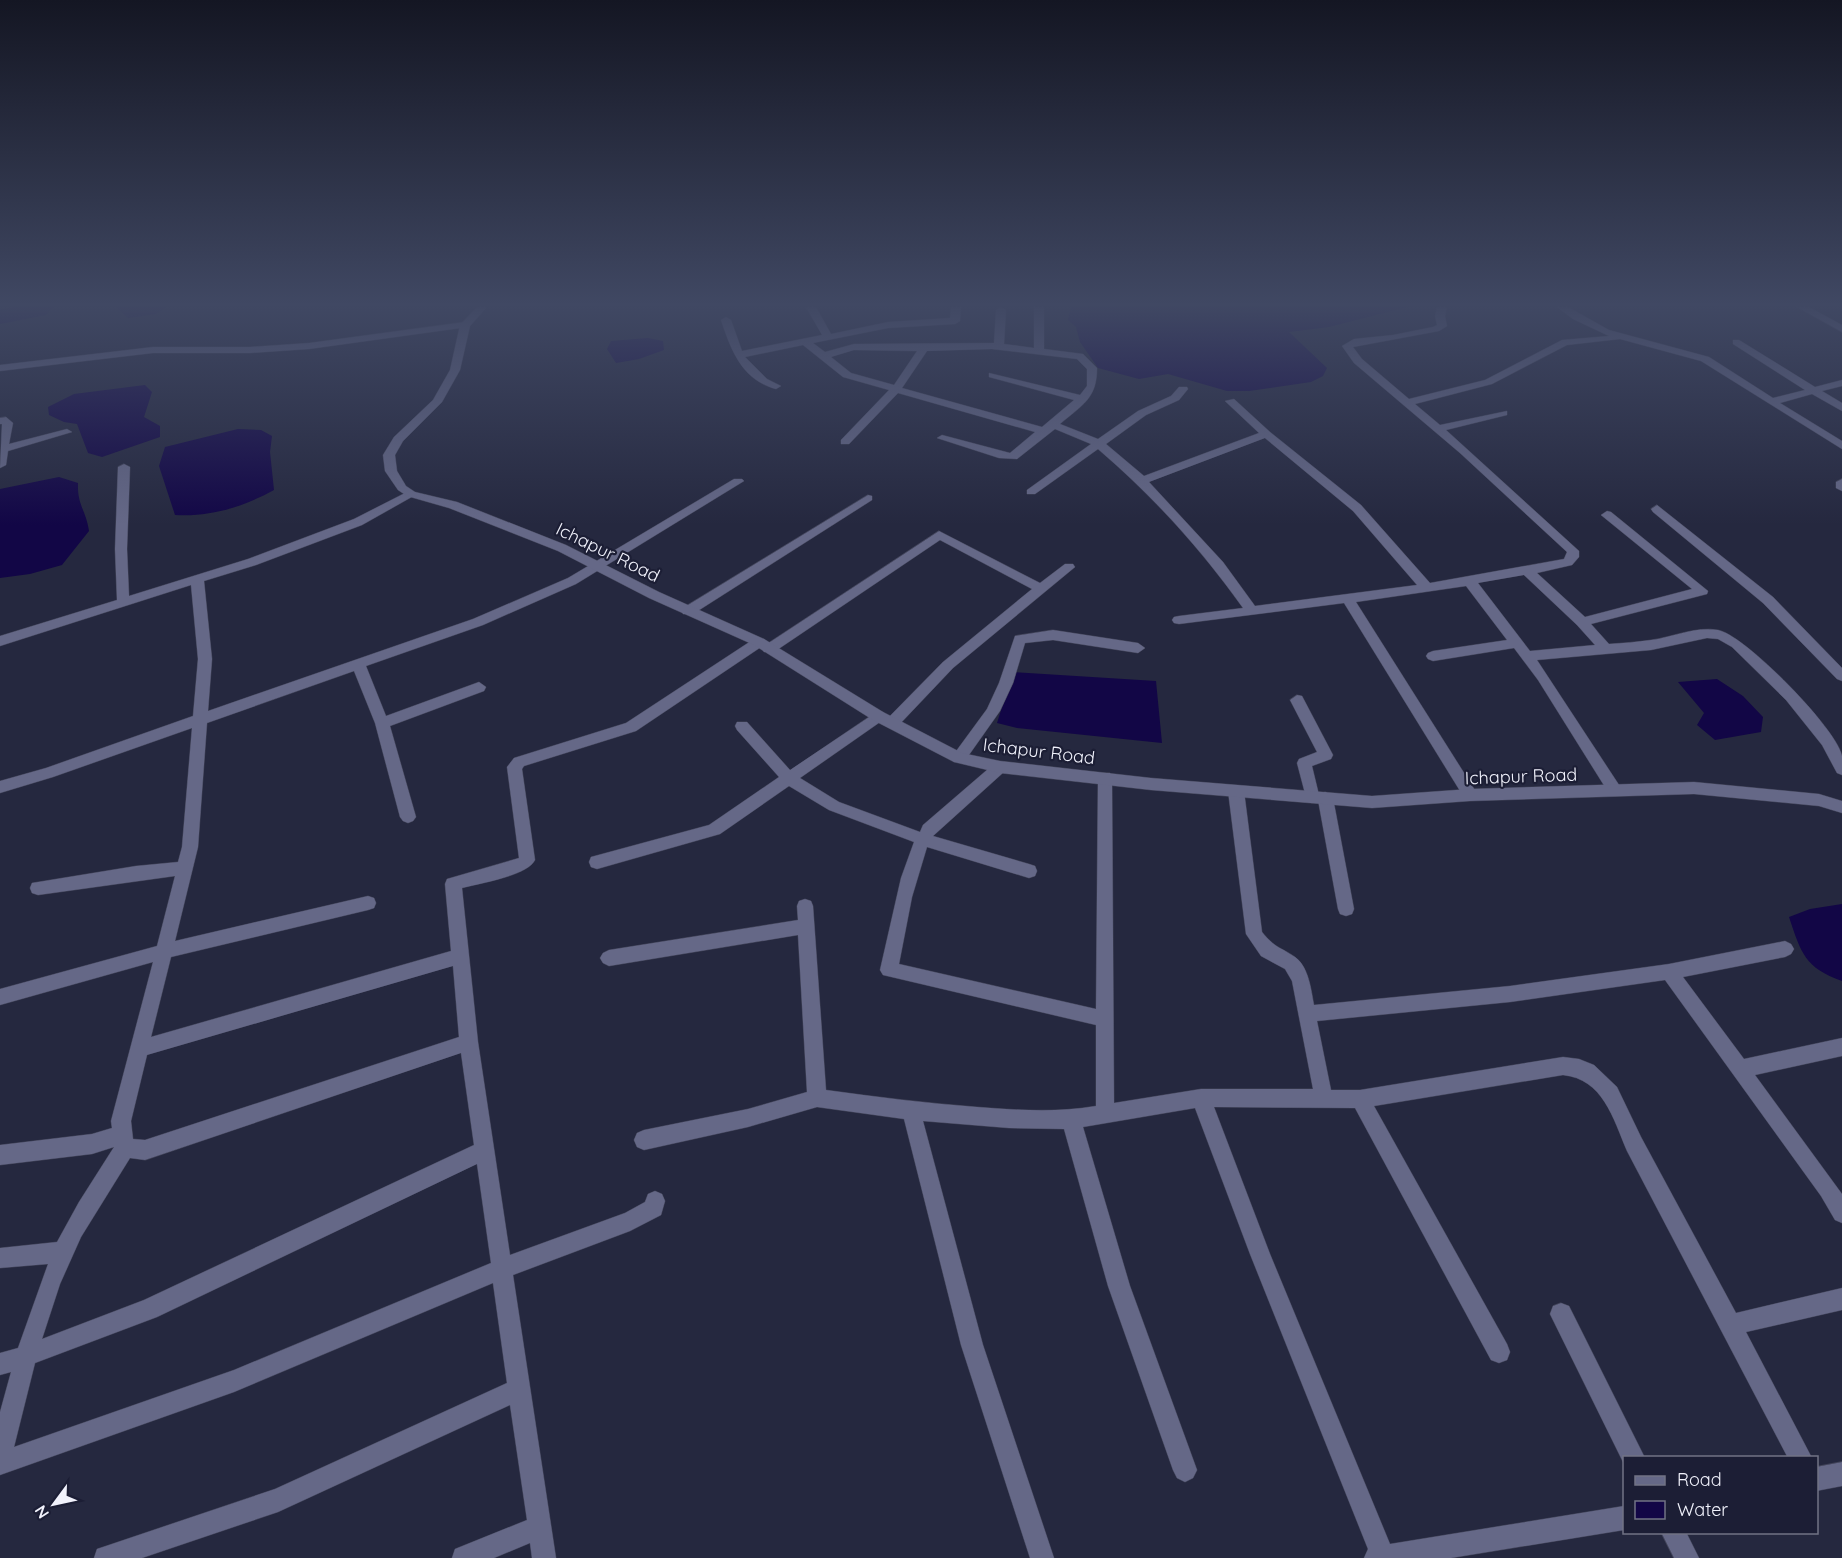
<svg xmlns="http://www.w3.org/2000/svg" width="1842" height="1558" font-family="Quicksand,sans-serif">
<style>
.water{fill:#120646}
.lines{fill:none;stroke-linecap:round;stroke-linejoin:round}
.minor-casing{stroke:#424459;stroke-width:1}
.tertiary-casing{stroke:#424459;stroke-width:1}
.minor{fill:#656887;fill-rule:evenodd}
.tertiary{fill:#656887;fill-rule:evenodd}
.labels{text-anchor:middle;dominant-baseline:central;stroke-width:4.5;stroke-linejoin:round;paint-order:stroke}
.street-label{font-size:18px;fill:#f1f2fc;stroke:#1c1e35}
</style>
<rect width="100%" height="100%" fill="#25283f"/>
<!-- water -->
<g class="water">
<path d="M18,307H53L46,315L0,324V309Z"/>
<path d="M116,307H166L156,314L128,318Z"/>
<path d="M1071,307H1407L1329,327L1289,332L1327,368L1323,376L1311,382L1249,391H1227L1168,374L1139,379L1098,368L1080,342L1076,327L1068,320Z"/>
<path d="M648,338L663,341L664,350L639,359L616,363L607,349L611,341Z"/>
<path d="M145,385L152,392L144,417L160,426V437L102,457L88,453L77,424L64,422L49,415L48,407L74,394Z"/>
<path d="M238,429L261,430L272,436L270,452L274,490C243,507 211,517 175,515L159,466L165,447Z"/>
<path d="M59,477L78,483C77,505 86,510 89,531L62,565L30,574L0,578V489Z"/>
<path d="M1013,672L1156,681L1162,743L1017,728L997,723Z"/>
<path d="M1717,679L1743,696L1763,717L1761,732L1715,740L1697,725L1704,713L1678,682Z"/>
<path d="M1842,904V981C1805,968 1801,953 1789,917L1810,909Z"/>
</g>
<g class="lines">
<defs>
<g id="minor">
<path d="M806,307H816L831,334L888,322L950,318L951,307H961L960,321L955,324L888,328L813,343L825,352L854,344L994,343L996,310L1001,307L1006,310L1004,344L1034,348V307H1044V349L1083,354L1097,368C1097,399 1082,405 1060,424L1098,439L1138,411L1171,396L1179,387H1187L1188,389L1179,400L1146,415L1106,444L1144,476L1259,433L1225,401L1234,399L1270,432L1361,505L1430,583L1564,559L1567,552L1460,453L1354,363L1342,346L1354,339L1393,335L1433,327L1437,325L1435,316L1437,307H1447L1445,316L1447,326L1439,331L1353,347L1362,359L1409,399L1485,380L1562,340L1609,336L1573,319L1557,307H1568L1609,330L1709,357L1773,398L1805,390L1733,344V340H1739L1815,387L1842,380V386L1822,391L1842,403V411L1812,394L1780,403L1842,441V449L1701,361L1620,339L1567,345L1492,384L1415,404L1440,425L1507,411V415L1446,430L1579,551V557L1572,565L1537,573L1585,617L1692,589L1601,515L1607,511L1611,512L1708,591L1707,594L1591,624L1609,644C1623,643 1637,642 1651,640C1673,637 1696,626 1718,630C1745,635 1837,729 1842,756C1842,762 1842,769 1842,775L1837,773L1822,745L1786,700L1732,647L1718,639L1707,638L1651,650L1537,660L1623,791L1620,795H1610L1538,680L1514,648L1433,661L1428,659L1426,656L1428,653L1433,651L1507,640L1466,586L1356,602L1478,795L1475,799H1465L1344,603L1179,624L1174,623L1172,620L1174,617L1179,616L1243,608C1201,549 1153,496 1098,449L1035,494H1027V490L1091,444L1055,429L1017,459L999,458L937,438L942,435L1010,453L1035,432L898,393L849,444H841V440L889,390L843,377L803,345L745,357L767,379L781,386L776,389C742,380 731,350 721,320L726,317L731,320L742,351L822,335ZM992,349L1077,359L1087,369V386L1080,395L989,373V377L1074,400L1042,427L902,388L927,351ZM854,350L917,351L894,385L851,373L831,357ZM1265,438L1353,511L1417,585L1255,606L1223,562L1149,482ZM1524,575L1577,625L1595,645L1530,651L1478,583Z"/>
<path d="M1797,307H1809L1842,325V332Z"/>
<path d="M465,322L470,325L468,327L309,349L250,353H153L0,371V365L153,347H250L309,343Z"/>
<path d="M6,417L13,423L9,444L67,429L72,432L8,451L6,465L0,468L2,424H0V418Z"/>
<path d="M124,464L130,467L127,549L129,596L248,559L354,519L407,492H415L417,494L362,525L256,565L204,581L212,659L208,711L473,619L568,578L734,479H742L744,481L576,584L483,625L366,666L386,716L479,682L486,687L484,691L390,726L416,817L413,821L408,823L403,821L400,817L375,723L354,671L207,723L198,847L175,941L368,896L374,898L376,903L374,908L368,910L171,957L151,1037L451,951L445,884L447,879L519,858L507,767L514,758L626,723L754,639H764L766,642L764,645L636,731L524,766L522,769L535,860C527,876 480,883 462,888L478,1042L510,1255L625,1213L645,1202L648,1194L655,1191L662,1194L665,1201L661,1215L630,1231L513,1275L556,1558H532L530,1543L494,1558H452L455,1549L527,1520L510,1405L278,1512L142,1558H94L97,1549L106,1546L275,1489L507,1383L493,1283L234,1392L0,1475V1412L11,1372L0,1375V1353L18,1348L48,1264L0,1268V1248L57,1242L79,1202L114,1147L92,1154L0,1165V1145L92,1134L112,1128L111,1121L153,962L0,1005V989L157,946L175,876L38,895L32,893L30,888L32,883L136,866L178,862L182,847L192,728L53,777L0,793V781L46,768L193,716L198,659L191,585L0,646V636L117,600L115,549L118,467ZM453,966L459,1037L145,1140L133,1139L131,1121L147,1055ZM461,1053L474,1145L144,1300L42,1339L60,1284L81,1237L130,1158L145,1160ZM477,1164L491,1263L234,1370L14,1447L35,1363L157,1317Z"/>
<path d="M1842,479V491L1836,488V482Z"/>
<path d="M868,495L872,496V500L693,614H683L682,611L683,608Z"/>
<path d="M1657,505L1773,597L1842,668V681L1837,679L1763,603L1653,512L1651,509Z"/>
<path d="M939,531L1040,583L1065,564H1073L1075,567L953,668L897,727H887L885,723L887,719L943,662L1032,589L940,540L774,652H764L762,649L764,646Z"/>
<path d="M1053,630L1138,643L1145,648L1138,653L1053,640L1025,643L1013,683L1000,711L964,762H954L952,758L954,754L987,709L999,683L1015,636Z"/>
<path d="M1297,695L1302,696L1333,755L1331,759L1312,766L1319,795L1325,792L1330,794L1333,798L1354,909L1352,914L1346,916L1340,914L1338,909L1318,800L1312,803L1307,801L1297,763L1299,759L1317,752L1290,700Z"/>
<path d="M878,711L883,712L885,716L883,720L800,778L839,802L920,832L923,825L995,763H1005L1007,767L1005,771L933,836L1029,864L1035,866L1037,871L1035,876L1029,878L927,847L912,897L899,964L1096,1009L1098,777L1100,773H1110L1112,777L1114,1103L1201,1089H1313L1292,981L1285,969L1261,956L1246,934L1228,791L1231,787H1241L1244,791L1262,932C1276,949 1279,946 1295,957C1309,967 1311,990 1314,1005L1510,986L1669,964L1785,941L1791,944L1794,949L1791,954L1785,957L1683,977L1744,1059L1842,1038V1056L1755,1075L1842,1194V1223L1835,1220L1821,1196L1665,980L1510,1002L1317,1021L1331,1090H1360L1563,1057L1579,1059L1594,1065L1617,1087L1641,1137L1736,1313L1842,1288V1310L1746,1332L1812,1458H1788L1627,1151C1613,1118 1603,1079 1563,1075L1374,1106L1507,1344L1510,1352L1507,1360L1499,1363L1491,1360L1355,1108L1214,1107L1270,1254L1390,1544L1624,1506V1530L1451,1558H1364L1368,1549L1250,1254L1195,1108L1083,1127L1130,1286L1197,1470L1193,1478L1185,1482L1177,1478L1173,1470L1108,1286L1064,1129L1009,1128L923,1121L983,1345L1054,1558H1030L961,1345L904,1119L817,1107L748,1127L644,1150L637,1147L634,1140L637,1133L644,1130L748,1109L807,1092L798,935L609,966L603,963L600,958L603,953L609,950L798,920L797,906L799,901L805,899L811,901L813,906L826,1090C876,1097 926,1103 977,1107C1016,1110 1056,1113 1096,1106V1025L883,975L880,970L901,878L914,842L829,810L789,786L720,834L597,869L591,867L589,862L591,857L709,825L779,777L737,730L735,726L737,722H747L790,770Z"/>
<path d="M1561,1303L1569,1306L1645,1458H1624V1464L1550,1314L1553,1306Z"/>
<path d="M1842,1462V1486L1816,1491V1467Z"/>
<path d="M1661,1532H1686L1699,1558H1674Z"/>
</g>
<path id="tertiary" d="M477,307H487L470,326L460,370L442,402L403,441L395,455L397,471L406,486L415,492L457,502L566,545L659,592L764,639L883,712L962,753L1000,761L1151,778L1372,796L1470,789L1694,782L1819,794L1842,801V813L1819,806L1694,794L1470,801L1372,808L1151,790L1000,773L954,762L873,720L754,645L649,598L558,551L449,508L407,496L398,490L385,471L383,455L394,437L433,400L450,370L460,325Z"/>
</defs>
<!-- minor casing -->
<use href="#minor" class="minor-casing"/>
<!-- tertiary casing -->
<use href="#tertiary" class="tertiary-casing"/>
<!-- minor -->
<use href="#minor" class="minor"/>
<!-- tertiary -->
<use href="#tertiary" class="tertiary"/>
</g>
<!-- sky -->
<linearGradient id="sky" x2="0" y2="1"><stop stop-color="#141623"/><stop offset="0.58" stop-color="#404863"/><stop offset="1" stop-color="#404863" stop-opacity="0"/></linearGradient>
<rect width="1842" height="525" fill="url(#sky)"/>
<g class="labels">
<!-- street labels -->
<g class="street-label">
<text transform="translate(608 552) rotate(26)">Ichapur Road</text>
<text transform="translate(1039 751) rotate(7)">Ichapur Road</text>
<text transform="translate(1521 776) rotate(-2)">Ichapur Road</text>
</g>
</g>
<!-- legend -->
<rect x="1623" y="1456" width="195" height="78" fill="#1c1e35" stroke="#717385" stroke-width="1.5"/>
<rect x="1635" y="1476" width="30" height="9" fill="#656887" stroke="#717385" stroke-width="1.5"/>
<text x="1677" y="1486" font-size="18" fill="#f1f2fc">Road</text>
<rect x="1635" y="1501" width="30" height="18" fill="#120646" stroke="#717385" stroke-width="1.5"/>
<text x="1677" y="1516" font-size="18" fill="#f1f2fc">Water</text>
<!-- north arrow -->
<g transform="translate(54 1504) rotate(237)" stroke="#1c1e35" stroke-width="4.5" paint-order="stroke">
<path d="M0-4.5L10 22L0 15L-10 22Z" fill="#f1f2fc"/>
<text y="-9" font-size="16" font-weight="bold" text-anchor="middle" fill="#f1f2fc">N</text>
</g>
</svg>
